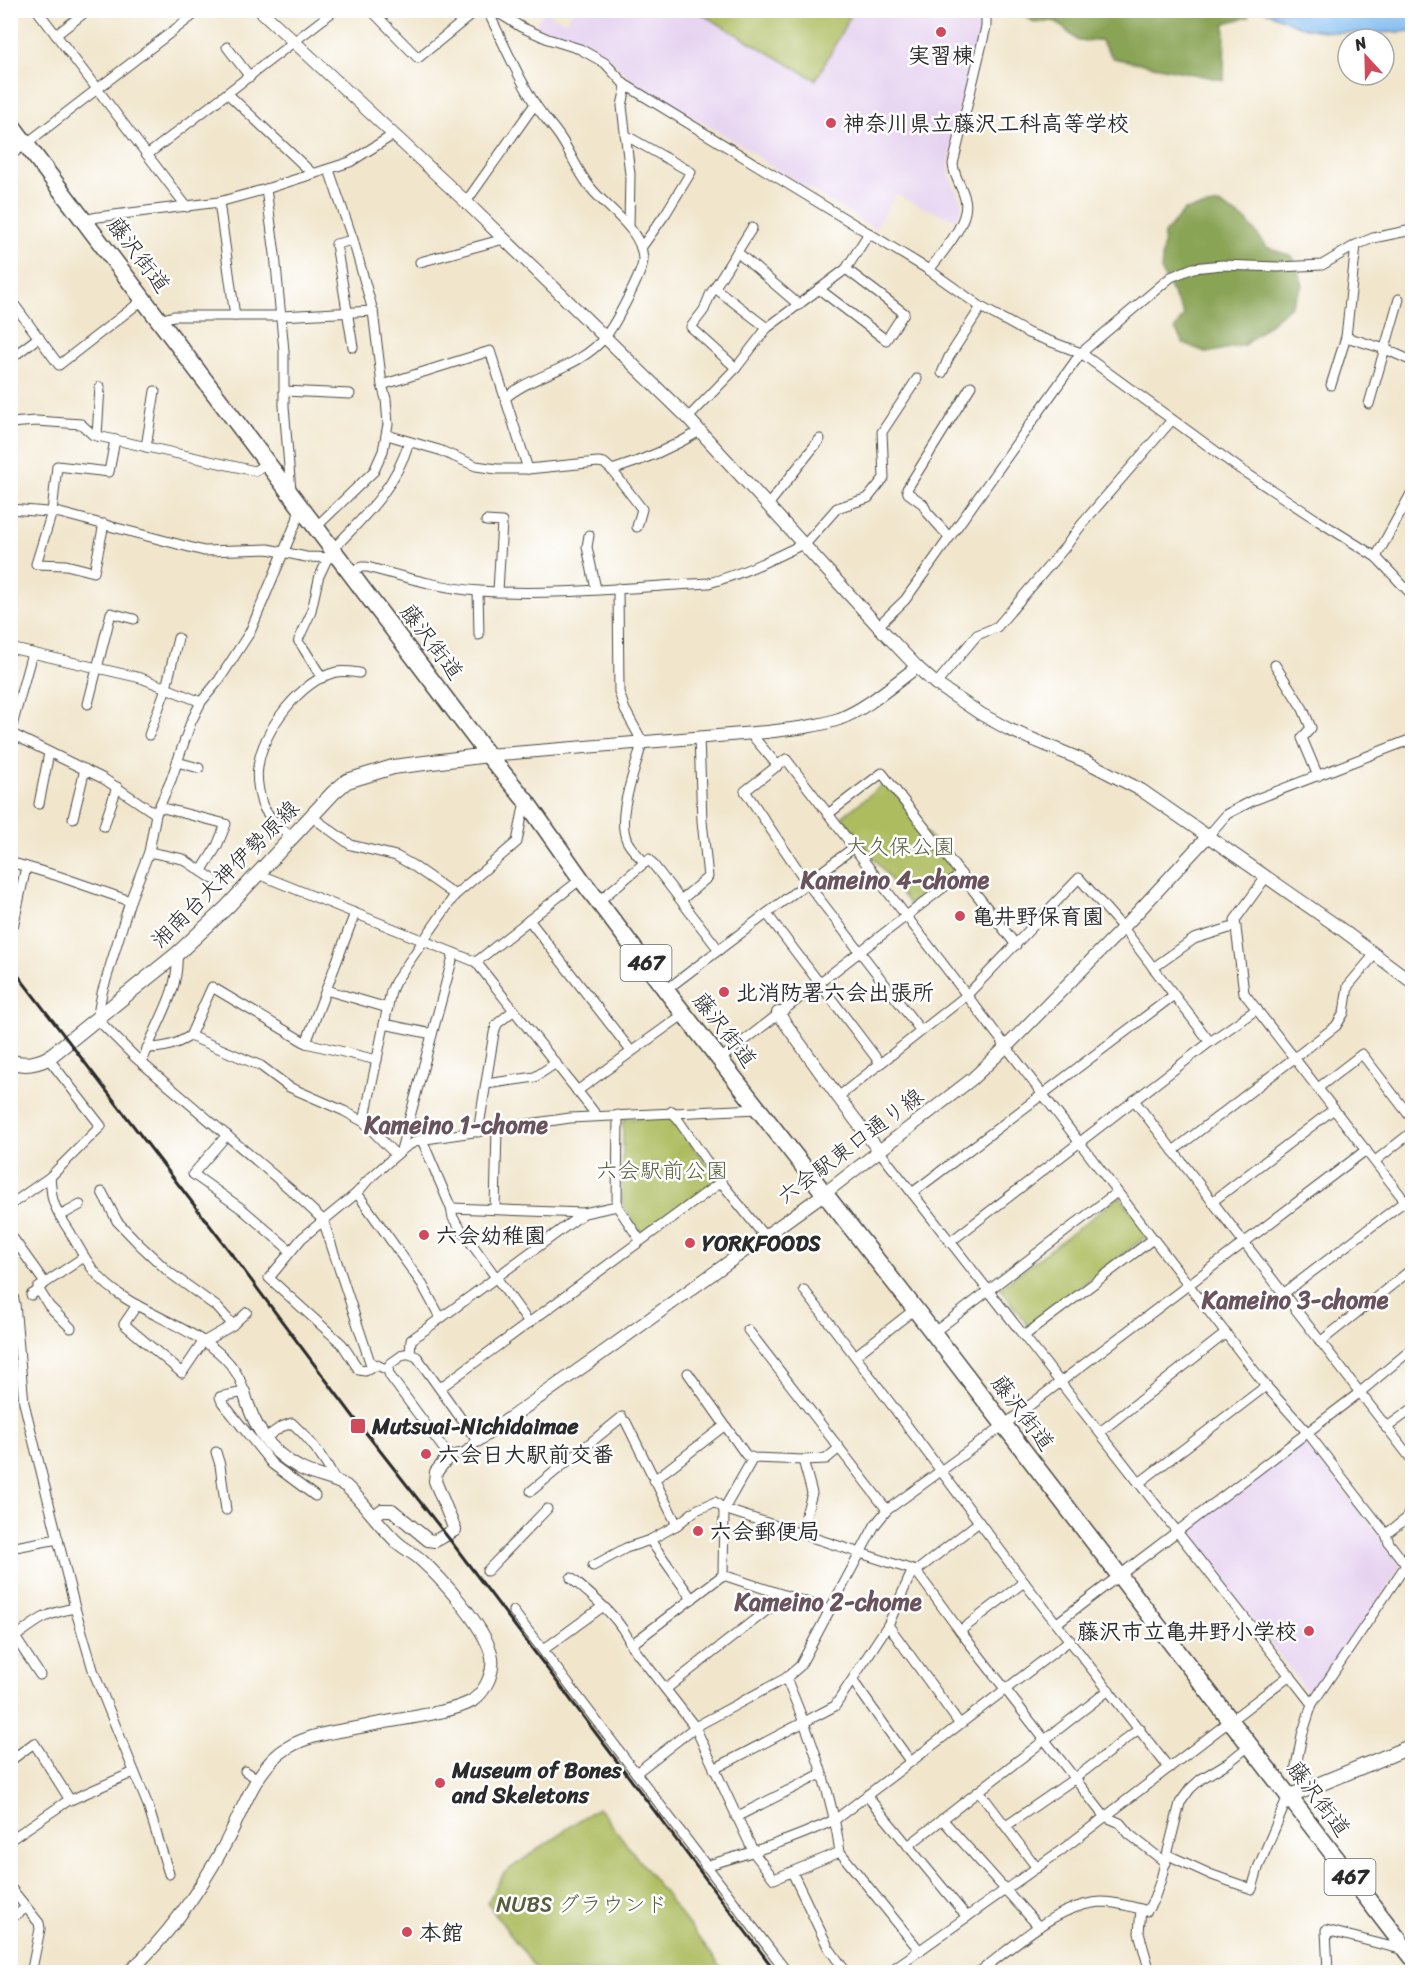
<svg xmlns="http://www.w3.org/2000/svg" width="1423" height="1983" font-family="Sriracha,'Klee One',sans-serif">
<style>
.built{fill:#e6d3f0}
.green{fill:#adbc5f;stroke:#6c7445;stroke-width:1.5}
.forest{fill:#8aa456;stroke:#5a6840;stroke-width:1.5}
.water{fill:#7ebaf0;stroke:#54728e;stroke-width:1.5}
.lines{fill:none;stroke-linecap:round;stroke-linejoin:round}
.pedestrian-casing{stroke:#494743;stroke-width:10}
.minor-casing{stroke:#494743;stroke-width:11}
.tertiary-casing{stroke:#494743;stroke-width:14}
.secondary-casing{stroke:#494743;stroke-width:16}
.trunk-casing{stroke:#494743;stroke-width:19}
.pedestrian{stroke:#fff;stroke-width:8}
.minor{stroke:#fff;stroke-width:9}
.tertiary{stroke:#fff;stroke-width:12}
.secondary{stroke:#fff;stroke-width:14}
.trunk{stroke:#fff;stroke-width:16}
.rail{stroke:#2b2b2b;stroke-width:3}
.poi-dot{fill:#d1495b;stroke:#fff;stroke-width:2}
.labels{text-anchor:middle;dominant-baseline:central;stroke-width:5;stroke-linejoin:round;paint-order:stroke}
.shield{fill:#fff;stroke:#6b6b6b;stroke-width:1.5}
.shield-label{font-size:21px;font-weight:bold;fill:#2b2b2b}
.poi-label{font-size:22px;font-weight:bold;fill:#2b2b2b;stroke:#fff;text-anchor:start}
.street-label{font-size:22px;fill:#2b2b2b;stroke:#fff}
.park-label{font-size:22px;fill:#585e3d;stroke:#fff}
.neighbourhood-label{font-size:24px;font-weight:bold;fill:#69535d;stroke:#fff}
</style>
<rect width="100%" height="100%" fill="#fff"/>
<filter id="ink" filterUnits="userSpaceOnUse"><feTurbulence type="fractalNoise" baseFrequency=".0167" numOctaves="2"/><feDisplacementMap in="SourceGraphic" scale="12" xChannelSelector="R" yChannelSelector="G"/><feConvolveMatrix kernelMatrix="1 2 1 2 8 2 1 2 1" color-interpolation-filters="sRGB"/></filter>
<filter id="wash" filterUnits="userSpaceOnUse"><feTurbulence type="fractalNoise" baseFrequency=".008" numOctaves="4" result="noise"/><feDisplacementMap in="SourceGraphic" scale="24" xChannelSelector="R" yChannelSelector="G"/><feGaussianBlur stdDeviation="1.35" result="paint"/><feColorMatrix in="noise" values="0 0 0 0 0 0 0 0 0 0 0 0 0 0 0 0 0 1.4 0 .05"/><feComposite in="paint" operator="in"/></filter>
<g filter="url(#wash)">
<rect width="100%" height="100%" fill="#f1e6cc"/>
<!-- built -->
<g class="built">
<path d="M574,10L980,11L982,15L980,31L949,163L950,176L962,204L959,221L924,208L896,194L875,229L772,167L745,147L638,85L598,50L563,32L561,37L535,25L544,11L565,22Z"/>
<path d="M1303,1440L1307,1441L1401,1566L1316,1696L1310,1695L1187,1536L1186,1529Z"/>
</g>
<!-- green -->
<g class="green">
<path d="M696,11H853L816,80Z"/>
<path d="M887,781L959,874L913,909L842,817Z"/>
<path d="M670,1116L718,1179L641,1233L622,1204L623,1119Z"/>
<path d="M1120,1196L1149,1234L1029,1327L1000,1288Z"/>
<path d="M598,1807L725,1972H538L487,1903L504,1873Z"/>
</g>
<!-- forest -->
<g class="forest">
<path d="M1024,11L1239,10L1249,17L1225,23L1224,80L1113,58L1100,40L1078,41L1055,21L1034,22L1023,15Z"/>
<path d="M1219,204L1247,221L1267,247L1293,257L1303,285L1290,307L1244,345L1207,353L1183,343L1175,329L1184,315L1161,271L1164,234L1185,210Z"/>
</g>
<!-- water -->
<path class="water" d="M1333,10L1346,13L1412,11V31C1382,34 1327,35 1299,26C1287,22 1275,15 1264,11Z"/>
</g>
<g filter="url(#ink)">
<g class="lines">
<defs>
<g id="pedestrian">
<path d="M304,649L298,641L311,613L319,577L328,558"/>
<path d="M233,1325L247,1312"/>
</g>
<g id="minor">
<path d="M37,10L187,207"/>
<path d="M371,10L418,58L477,10"/>
<path d="M487,10C503,41 516,74 535,104C543,117 554,127 562,140C572,156 579,173 590,187C607,209 642,229 643,259C644,271 614,326 605,337C579,369 535,373 505,398"/>
<path d="M494,10L521,27L548,39L580,49L605,63L624,84L929,270L981,307L1028,333L1081,353L1240,469L1317,520L1376,557L1412,595"/>
<path d="M56,35L88,10"/>
<path d="M227,47L250,77"/>
<path d="M624,84L626,87L622,106L630,174L629,227"/>
<path d="M228,94L313,174"/>
<path d="M625,135L691,172L666,213L641,248"/>
<path d="M147,155L335,10"/>
<path d="M10,156L200,10"/>
<path d="M266,189L275,254L284,351V406L291,491"/>
<path d="M219,202L235,316"/>
<path d="M466,202L535,104"/>
<path d="M84,220L98,217L219,202L266,189L350,162L393,135"/>
<path d="M353,240L336,244L353,347"/>
<path d="M737,252L799,305"/>
<path d="M420,262L504,239"/>
<path d="M929,270C942,253 971,221 965,199C962,186 954,177 953,164L986,27V10"/>
<path d="M715,288L767,328"/>
<path d="M819,289L886,340L904,313L846,269"/>
<path d="M10,299L59,365L144,299"/>
<path d="M159,320L174,316H281L373,311"/>
<path d="M1346,337L1385,349L1412,361"/>
<path d="M10,359L39,337"/>
<path d="M736,368L691,327L704,310L710,295L752,228"/>
<path d="M942,373L949,357L981,307"/>
<path d="M382,385L490,351L528,469"/>
<path d="M1331,385L1346,337L1356,245"/>
<path d="M284,391L350,394"/>
<path d="M1369,404L1399,299"/>
<path d="M688,418L736,368L767,328L846,269L869,233"/>
<path d="M10,423L36,421L81,424L93,435L255,471L268,462"/>
<path d="M387,435L439,450L476,466L497,469H528L598,462L604,463L612,470C644,460 672,448 700,431"/>
<path d="M97,436L100,387"/>
<path d="M146,447L155,391"/>
<path d="M612,470L642,509L637,527"/>
<path d="M768,505L820,439"/>
<path d="M300,506L297,520L250,632L219,680L201,702L191,722L171,780L156,814L149,852L130,901L102,993L97,1019L136,1058L291,1190L323,1220L370,1362L388,1370"/>
<path d="M10,509L60,513L204,551L268,549L306,557L340,558"/>
<path d="M486,521L502,522L498,591"/>
<path d="M104,524L94,572L66,565L36,564L52,512L57,466L109,472L115,440"/>
<path d="M316,527L374,471L383,451L388,424L386,399L382,385L373,311L353,240L329,170"/>
<path d="M589,535L587,547L596,589"/>
<path d="M949,537L927,512L923,504L908,493L907,489L971,386"/>
<path d="M333,549C366,515 395,488 409,442"/>
<path d="M1376,557L1412,492"/>
<path d="M351,572L361,567H367C404,577 441,588 479,591C555,596 633,587 709,583C742,574 772,559 803,544L808,541L837,508L868,498L884,478L882,432L917,379"/>
<path d="M618,588L619,692L625,710L642,741C637,769 615,814 627,841C631,849 639,856 645,863"/>
<path d="M478,591L479,635"/>
<path d="M878,626L905,600L1081,353L1171,277L1193,268L1222,265L1278,267L1322,265L1356,245L1373,238L1412,230"/>
<path d="M10,648L141,678L201,702"/>
<path d="M304,649L322,678"/>
<path d="M1275,665L1303,709L1311,728L1302,738L1318,776"/>
<path d="M936,684L977,635L997,627L1066,546L1082,524L1172,420"/>
<path d="M88,704L111,613L134,619"/>
<path d="M10,733L104,779L156,814"/>
<path d="M10,733L32,653"/>
<path d="M750,733L778,766"/>
<path d="M149,735L166,688L178,638"/>
<path d="M177,762L199,768"/>
<path d="M39,804L49,753"/>
<path d="M159,807L226,824L217,846L202,870"/>
<path d="M828,814L882,773L1016,945"/>
<path d="M312,817L351,845L396,856L412,865L455,895"/>
<path d="M73,818L85,769"/>
<path d="M104,826L117,787"/>
<path d="M1208,836L1227,814L1254,800L1412,739"/>
<path d="M292,838C282,828 267,817 262,804C259,793 256,778 258,767C262,731 300,681 336,672C343,671 352,672 359,673"/>
<path d="M149,852L183,859L213,879"/>
<path d="M10,862L58,876L130,901"/>
<path d="M258,874L476,962L597,1116"/>
<path d="M1266,877L1235,920L1244,993L1412,1210"/>
<path d="M681,900L708,877L702,821L699,737"/>
<path d="M599,901L649,859L719,950"/>
<path d="M767,914L880,1063"/>
<path d="M529,920L631,1051"/>
<path d="M10,928L13,927L26,867"/>
<path d="M476,962L581,879"/>
<path d="M1153,968L1194,939L1236,926"/>
<path d="M326,990L388,1008"/>
<path d="M666,990L853,848"/>
<path d="M384,1024L432,1034"/>
<path d="M921,1031L807,883L745,791L786,759L1266,1386L1307,1432L1386,1534L1389,1543L1406,1565L1312,1704L1302,1735L1295,1771"/>
<path d="M190,1036L212,987L306,1043L377,1060"/>
<path d="M306,1043L355,913"/>
<path d="M147,1048C164,1048 175,1045 190,1036L261,1066L289,1087L344,1111L364,1122L396,1155"/>
<path d="M719,1060L961,874"/>
<path d="M142,1063C153,1027 180,994 177,954"/>
<path d="M486,1084L535,1077L556,1063"/>
<path d="M1318,1088L1362,1054L1412,1119"/>
<path d="M577,1091L684,1014"/>
<path d="M838,1097L967,995L1079,878L1123,928L1210,1042"/>
<path d="M1134,1100L1412,1460"/>
<path d="M672,1111L721,1182L765,1237"/>
<path d="M618,1115L617,1206L640,1240"/>
<path d="M364,1122L391,991L395,982L455,895L517,842L525,801"/>
<path d="M478,1132L494,1033L497,1024L514,1010"/>
<path d="M227,1135L193,1174L242,1209L291,1251"/>
<path d="M422,1140L451,1208L453,1218L529,1323"/>
<path d="M401,1150L454,953"/>
<path d="M1173,1151L1336,1026L1344,1013L1348,986L1375,954"/>
<path d="M880,1152L1312,1704"/>
<path d="M1375,1161L1412,1132"/>
<path d="M50,1177C51,1184 51,1193 53,1200C56,1212 64,1222 70,1232C87,1262 95,1279 125,1298C163,1323 233,1342 244,1392L220,1397L222,1402L272,1464L315,1496"/>
<path d="M102,1192L117,1221L140,1245L170,1273L217,1307L233,1325L203,1342L182,1373L124,1324L137,1305"/>
<path d="M357,1193L422,1284L440,1317"/>
<path d="M912,1193L1174,995"/>
<path d="M1212,1202L1334,1109"/>
<path d="M10,1205L50,1177L101,1126L48,1058"/>
<path d="M451,1208L584,1213L617,1206"/>
<path d="M495,1208L497,1129"/>
<path d="M60,1216L80,1205"/>
<path d="M10,1234L45,1283"/>
<path d="M950,1242L1210,1042L1257,1009"/>
<path d="M10,1284L15,1304L24,1403L75,1608L94,1673L147,1803L169,1874"/>
<path d="M39,1290L49,1306L71,1328"/>
<path d="M804,1290L855,1356L915,1309"/>
<path d="M1283,1294L1405,1201"/>
<path d="M31,1295L39,1290L38,1288L84,1257"/>
<path d="M748,1330L887,1510"/>
<path d="M933,1333L1117,1192"/>
<path d="M1024,1336L1153,1239"/>
<path d="M1320,1342L1412,1269"/>
<path d="M404,1354H410L417,1357L477,1441L465,1452L449,1456L390,1376L388,1370L390,1364Z"/>
<path d="M410,1354L411,1340L584,1213"/>
<path d="M855,1356L1024,1582L1169,1768"/>
<path d="M377,1365L365,1371L359,1370L342,1344L269,1278L302,1238L357,1193L367,1181L396,1155L407,1146L419,1140L570,1118L757,1109"/>
<path d="M688,1373L746,1455L753,1458L803,1460L826,1459L838,1449"/>
<path d="M440,1388L721,1182"/>
<path d="M626,1422L677,1525"/>
<path d="M1386,1428L1412,1409"/>
<path d="M1100,1432L1226,1333"/>
<path d="M265,1438L281,1427L292,1423C310,1439 324,1458 335,1480"/>
<path d="M216,1452L220,1465L226,1510"/>
<path d="M654,1480L724,1426"/>
<path d="M1139,1483L1266,1386"/>
<path d="M531,1491L622,1417"/>
<path d="M801,1533L812,1493L803,1460"/>
<path d="M1386,1534L1407,1518L1412,1502"/>
<path d="M650,1540L692,1599"/>
<path d="M10,1548L58,1539"/>
<path d="M593,1566L626,1548L650,1540L677,1525L696,1510L715,1502L724,1509L916,1571L960,1631L1104,1816L1120,1823L1129,1834L1166,1863"/>
<path d="M487,1571L547,1509"/>
<path d="M723,1575L724,1509L753,1458"/>
<path d="M571,1578C593,1597 621,1618 631,1645L695,1727L754,1853L774,1879L840,1852C832,1792 809,1733 786,1678"/>
<path d="M513,1611L787,1972"/>
<path d="M1057,1623L1359,1393L1412,1349"/>
<path d="M888,1625L959,1723"/>
<path d="M960,1631L1024,1582"/>
<path d="M15,1637L40,1675"/>
<path d="M10,1641C36,1622 42,1614 75,1608"/>
<path d="M631,1645L723,1575L830,1610"/>
<path d="M543,1650L602,1607"/>
<path d="M853,1681L910,1761"/>
<path d="M666,1689L785,1596"/>
<path d="M10,1697L12,1699"/>
<path d="M10,1761L34,1743L70,1800"/>
<path d="M714,1769L835,1706L888,1625L910,1576L979,1522"/>
<path d="M245,1771L258,1779"/>
<path d="M636,1773L695,1727L786,1678L800,1666L875,1525L887,1510L1004,1425L1366,1150"/>
<path d="M979,1791L1037,1868"/>
<path d="M867,1796L967,1917"/>
<path d="M736,1817L821,1774"/>
<path d="M942,1819L1039,1927"/>
<path d="M1006,1826L1074,1779L1140,1728"/>
<path d="M10,1840L66,1802L134,1772"/>
<path d="M908,1846L1109,1690"/>
<path d="M840,1852L920,1951"/>
<path d="M1168,1855L1212,1875L1252,1889L1258,1868L1288,1797"/>
<path d="M705,1866C750,1853 793,1840 836,1819L1070,1640"/>
<path d="M792,1872L828,1947L846,1972"/>
<path d="M10,1887L39,1923L40,1929L32,1969L27,1972"/>
<path d="M1141,1909L1139,1933L1150,1972"/>
<path d="M10,1919L26,1908"/>
<path d="M889,1972L1063,1849L1290,1675"/>
<path d="M979,1972C1015,1946 1056,1904 1102,1902C1117,1902 1133,1907 1147,1911L1154,1899L1161,1879L1180,1803L1190,1789L1201,1779L1229,1762L1250,1745"/>
<path d="M1328,1972L1326,1930L1404,1950"/>
</g>
<g id="tertiary">
<path d="M260,10L466,202L688,418L878,626L917,667L936,684L981,714L1008,729L1087,762L1141,790L1337,926L1412,982"/>
<path d="M488,755L766,732C790,729 816,727 839,719C868,708 892,685 917,667"/>
<path d="M778,1013L838,1097L880,1152"/>
<path d="M477,1441L594,1359L825,1193L972,1079L1006,1047L1123,928L1208,836"/>
<path d="M374,1516L382,1510H392L428,1540L435,1541L455,1530L435,1481L436,1472L449,1456"/>
<path d="M129,1972C168,1936 199,1892 224,1846C241,1816 252,1775 280,1753C303,1734 338,1732 366,1726C391,1720 453,1713 472,1701C486,1691 496,1670 491,1653C483,1625 442,1579 420,1559C413,1553 405,1549 398,1543C379,1526 365,1503 346,1486C331,1477 313,1476 298,1467C267,1450 253,1424 244,1392"/>
</g>
<g id="secondary">
<path d="M10,1061C23,1066 36,1064 48,1058L177,954L227,907L333,793L347,781L393,767L488,755"/>
<path d="M1288,1797L1412,1746"/>
</g>
<path id="trunk" d="M10,123L488,755L526,801L581,879L684,1014L915,1309L1412,1957"/>
</defs>
<!-- pedestrian casing -->
<use href="#pedestrian" class="pedestrian-casing"/>
<!-- minor casing -->
<use href="#minor" class="minor-casing"/>
<!-- tertiary casing -->
<use href="#tertiary" class="tertiary-casing"/>
<!-- secondary casing -->
<use href="#secondary" class="secondary-casing"/>
<!-- trunk casing -->
<use href="#trunk" class="trunk-casing"/>
<!-- pedestrian -->
<use href="#pedestrian" class="pedestrian"/>
<!-- minor -->
<use href="#minor" class="minor"/>
<!-- tertiary -->
<use href="#tertiary" class="tertiary"/>
<!-- secondary -->
<use href="#secondary" class="secondary"/>
<!-- trunk -->
<use href="#trunk" class="trunk"/>
<!-- rail -->
<path class="rail" d="M10,965L221,1240L359,1424L450,1540L776,1972"/>
</g>
</g>
<!-- markers -->
<g class="poi-dot">
<circle cx="941" cy="32" r="6"/>
<circle cx="831" cy="123" r="6"/>
<circle cx="960" cy="916" r="6"/>
<circle cx="724" cy="992" r="6"/>
<circle cx="424" cy="1235" r="6"/>
<circle cx="690" cy="1243" r="6"/>
<rect x="350" y="1418" width="16" height="16" rx="3"/>
<circle cx="426" cy="1454" r="6"/>
<circle cx="698" cy="1531" r="6"/>
<circle cx="1309" cy="1631" r="6"/>
<circle cx="440" cy="1783" r="6"/>
<circle cx="407" cy="1932" r="6"/>
</g>
<g class="labels">
<!-- shield labels -->
<g class="shield">
<rect x="620.5" y="945" width="51" height="36" rx="4.5"/>
<rect x="1324.5" y="1859" width="51" height="36" rx="4.5"/>
</g>
<g class="shield-label">
<text x="646" y="963">467</text>
<text x="1350" y="1877">467</text>
</g>
<!-- poi labels -->
<g class="poi-label">
<text x="941" y="55" text-anchor="middle">実習棟</text>
<text x="843" y="123">神奈川県立藤沢工科高等学校</text>
<text x="972" y="916">亀井野保育園</text>
<text x="736" y="992">北消防署六会出張所</text>
<text x="436" y="1235">六会幼稚園</text>
<text x="702" y="1243">YORKFOODS</text>
<text x="372" y="1426">Mutsuai-Nichidaimae</text>
<text x="438" y="1454">六会日大駅前交番</text>
<text x="710" y="1531">六会郵便局</text>
<text x="1297" y="1631" text-anchor="end">藤沢市立亀井野小学校</text>
<text x="452" y="1770">Museum of Bones<tspan x="452" dy="25">and Skeletons</tspan></text>
<text x="419" y="1932">本館</text>
</g>
<!-- street labels -->
<g class="street-label">
<text transform="translate(139 255) rotate(53)">藤沢街道</text>
<text transform="translate(432 642) rotate(53)">藤沢街道</text>
<text transform="translate(225 874) rotate(-45)">湘南台大神伊勢原線</text>
<text transform="translate(725 1030) rotate(52)">藤沢街道</text>
<text transform="translate(850 1146) rotate(-37)">六会駅東口通り線</text>
<text transform="translate(1023 1413) rotate(53)">藤沢街道</text>
<text transform="translate(1319 1799) rotate(53)">藤沢街道</text>
</g>
<!-- park labels -->
<g class="park-label">
<text x="900" y="846">大久保公園</text>
<text x="662" y="1170">六会駅前公園</text>
<text x="582" y="1904">NUBS グラウンド</text>
</g>
<!-- neighbourhood labels -->
<g class="neighbourhood-label">
<text x="895" y="880">Kameino 4-chome</text>
<text x="456" y="1125">Kameino 1-chome</text>
<text x="1295" y="1300">Kameino 3-chome</text>
<text x="828" y="1602">Kameino 2-chome</text>
</g>
</g>
<!-- margin -->
<rect width="1423" height="1983" fill="none" stroke="#fff" stroke-width="36"/>
<!-- north arrow -->
<g transform="translate(1366 57) rotate(338)"><circle r="28" fill="#ffffff" stroke="#aaaaaa" stroke-width="1.5"/>
<path d="M0-4.5L10 22L0 15L-10 22Z" fill="#d1495b"/>
<text y="-9" font-size="16" font-weight="bold" text-anchor="middle" fill="#2b2b2b">N</text>
</g>
</svg>
